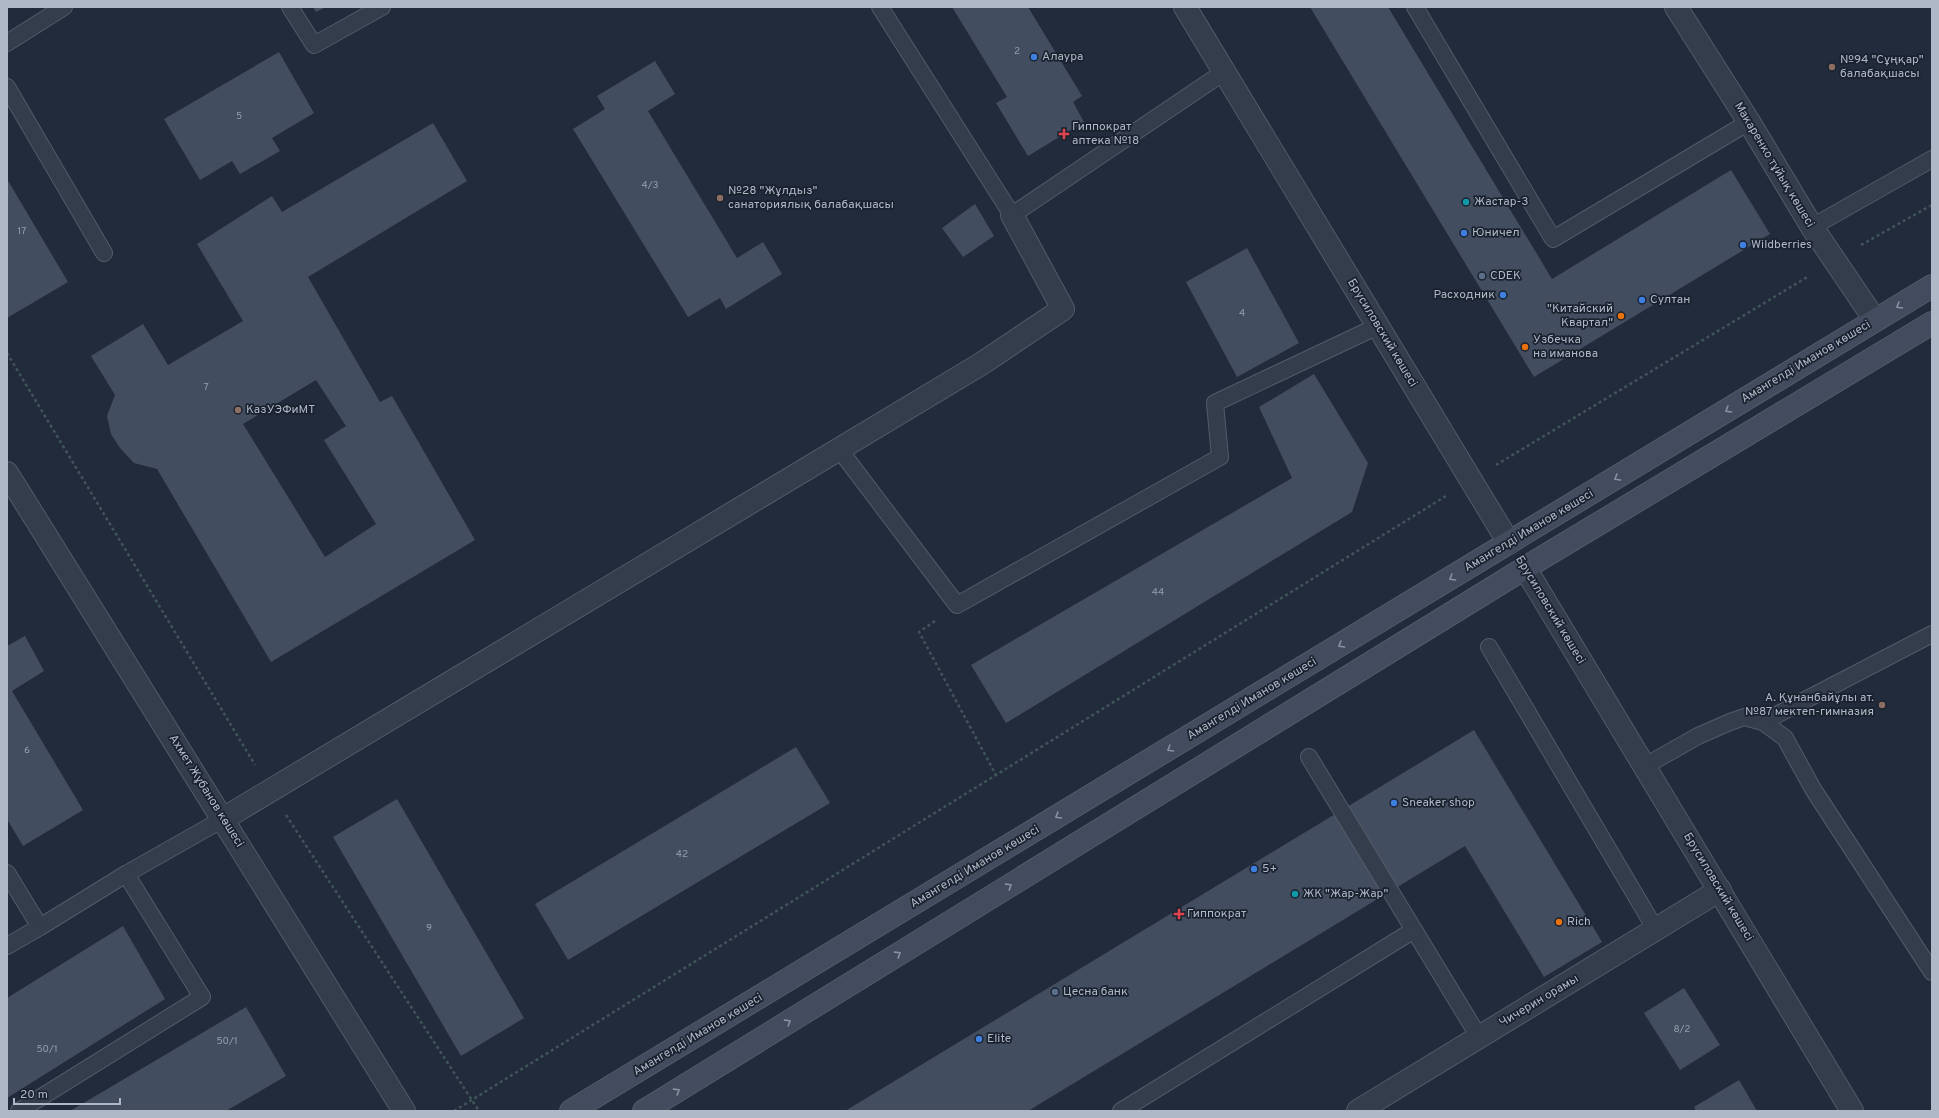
<svg xmlns="http://www.w3.org/2000/svg" width="1939" height="1118" font-family="Overpass,sans-serif">
<style>
.building{fill:#424e60;fill-rule:evenodd}
.lines{fill:none;stroke-linecap:round;stroke-linejoin:round}
.service-casing{stroke:#525b68;stroke-width:18}
.minor-casing{stroke:#525b68;stroke-width:24}
.secondary-casing{stroke:#525b68;stroke-width:24}
.path{stroke:#405559;stroke-width:2.5;stroke-dasharray:3 3;stroke-linecap:butt}
.service{stroke:#343d4b;stroke-width:16}
.minor{stroke:#343d4b;stroke-width:22}
.secondary{stroke:#424c5e;stroke-width:22}
.oneway{stroke:#8992a2}
.shop-dot{fill:#3f7fe0;stroke:#1a222f;stroke-width:1.5}
.education-dot{fill:#8d6e63;stroke:#1a222f;stroke-width:1.5}
.health-dot{fill:#e0444e;stroke:#1a222f;stroke-width:1.5}
.culture-dot{fill:#0f9aa8;stroke:#1a222f;stroke-width:1.5}
.service-dot{fill:#5c6f8a;stroke:#1a222f;stroke-width:1.5}
.food-dot{fill:#e8710a;stroke:#1a222f;stroke-width:1.5}
.labels{text-anchor:middle;dominant-baseline:central;stroke-width:3.5;stroke-linejoin:round;paint-order:stroke}
.number-label{font-size:10px;fill:#949ead}
.poi-label{font-size:12px;fill:#afb8c7;stroke:#1a222f;text-anchor:start}
.street-label{font-size:12px;fill:#afb8c7;stroke:#1a222f}
</style>
<rect width="100%" height="100%" fill="#212b3b"/>
<!-- building -->
<g class="building">
<path d="M313,7H326L316,12Z"/>
<path d="M952,7H1028L1082,96L1073,102L1084,122L1028,156L996,103L1007,97Z"/>
<path d="M1310,7H1388L1552,279L1731,170L1770,234L1534,377Z"/>
<path d="M279,52L314,113L272,138L280,151L240,174L232,161L200,180L164,119Z"/>
<path d="M655,61L675,94L648,111L737,258L763,242L782,274L726,309L720,298L688,317L573,129L605,109L597,96Z"/>
<path d="M433,123L467,181L308,277L380,402L392,396L475,540L271,662L157,469L134,463L120,448L111,434L107,416L115,395L91,356L143,324L168,365L243,321L197,244L272,196L282,212ZM316,380L346,426L324,440L376,524L325,557L243,424Z"/>
<path d="M7,179L68,282L7,318Z"/>
<path d="M975,204L994,236L963,257L942,228Z"/>
<path d="M1247,248L1299,343L1237,377L1186,282Z"/>
<path d="M1314,374L1368,463L1352,512L1006,723L971,665L1292,478L1259,407Z"/>
<path d="M25,636L44,671L12,691L83,810L23,846L7,819V646Z"/>
<path d="M1474,730L1602,942L1544,977L1465,846L1028,1111H845Z"/>
<path d="M796,747L830,803L568,960L535,904Z"/>
<path d="M397,799L524,1018L461,1056L333,837Z"/>
<path d="M123,926L165,999L7,1098V998Z"/>
<path d="M1684,988L1720,1045L1680,1070L1644,1013Z"/>
<path d="M246,1007L286,1076L226,1111H70Z"/>
<path d="M1739,1080L1757,1111H1696L1694,1107Z"/>
</g>
<g class="lines">
<defs>
<g id="service">
<path d="M290,7L314,45L382,7"/>
<path d="M880,7L1012,215L1224,72"/>
<path d="M1415,7L1553,239L1749,122"/>
<path d="M7,43L64,7"/>
<path d="M7,87L104,253"/>
<path d="M1812,227L1932,159"/>
<path d="M839,449L957,605L1220,457L1215,403L1378,326"/>
<path d="M1489,647L1656,930"/>
<path d="M1763,722L1932,634"/>
<path d="M1309,757L1479,1037"/>
<path d="M1645,766L1698,736L1730,722L1744,717L1763,722L1785,738L1813,789L1932,972"/>
<path d="M7,873L40,927L126,874L223,819"/>
<path d="M7,946L40,927"/>
<path d="M19,1111L202,997L126,874"/>
<path d="M1121,1111L1414,930"/>
</g>
<g id="minor">
<path d="M1185,7L1509,543"/>
<path d="M1676,7L1749,122L1812,227L1875,320"/>
<path d="M7,473L404,1111"/>
<path d="M1525,568L1852,1111"/>
<path d="M223,819L981,364L1063,309L1012,215"/>
<path d="M1358,1111L1720,890"/>
</g>
<g id="secondary">
<path d="M571,1111L1932,286"/>
<path d="M644,1111L1525,568L1932,323"/>
</g>
</defs>
<!-- service casing -->
<use href="#service" class="service-casing"/>
<!-- minor casing -->
<use href="#minor" class="minor-casing"/>
<!-- secondary casing -->
<use href="#secondary" class="secondary-casing"/>
<!-- path -->
<g class="path">
<path d="M1861,245L1932,205"/>
<path d="M7,353L255,765"/>
<path d="M1496,465L1809,276"/>
<path d="M935,621L919,632L996,775"/>
<path d="M286,815L479,1111"/>
<path d="M454,1111L1446,496"/>
</g>
<!-- service -->
<use href="#service" class="service"/>
<!-- minor -->
<use href="#minor" class="minor"/>
<!-- secondary -->
<use href="#secondary" class="secondary"/>
</g>
<!-- one-way arrows -->
<defs><path id="oneway-chevron" d="M-2-3.5L2.5 0L-2 3.5" fill="none" stroke-width="1.6" stroke-linecap="round" stroke-linejoin="round"/></defs>
<g class="oneway">
<use href="#oneway-chevron" transform="translate(1899 306) rotate(149)"/>
<use href="#oneway-chevron" transform="translate(1728 410) rotate(149)"/>
<use href="#oneway-chevron" transform="translate(1617 478) rotate(149)"/>
<use href="#oneway-chevron" transform="translate(1452 578) rotate(149)"/>
<use href="#oneway-chevron" transform="translate(1341 645) rotate(149)"/>
<use href="#oneway-chevron" transform="translate(1170 749) rotate(149)"/>
<use href="#oneway-chevron" transform="translate(1058 816) rotate(149)"/>
<use href="#oneway-chevron" transform="translate(1009 886) rotate(-32)"/>
<use href="#oneway-chevron" transform="translate(898 954) rotate(-32)"/>
<use href="#oneway-chevron" transform="translate(788 1022) rotate(-32)"/>
<use href="#oneway-chevron" transform="translate(677 1091) rotate(-32)"/>
</g>
<!-- markers -->
<g class="shop-dot">
<circle cx="1034" cy="57" r="4"/>
<circle cx="1464" cy="233" r="4"/>
<circle cx="1743" cy="245" r="4"/>
<circle cx="1503" cy="295" r="4"/>
<circle cx="1642" cy="300" r="4"/>
<circle cx="1394" cy="803" r="4"/>
<circle cx="1254" cy="869" r="4"/>
<circle cx="979" cy="1039" r="4"/>
</g>
<g class="education-dot">
<circle cx="1832" cy="67" r="4"/>
<circle cx="720" cy="198" r="4"/>
<circle cx="238" cy="410" r="4"/>
<circle cx="1882" cy="705" r="4"/>
</g>
<g class="health-dot">
<path d="M1062 128h4v4h4v4h-4v4h-4v-4h-4v-4h4z"/>
<path d="M1177 908h4v4h4v4h-4v4h-4v-4h-4v-4h4z"/>
</g>
<g class="culture-dot">
<circle cx="1466" cy="202" r="4"/>
<circle cx="1295" cy="894" r="4"/>
</g>
<g class="service-dot">
<circle cx="1482" cy="276" r="4"/>
<circle cx="1055" cy="992" r="4"/>
</g>
<g class="food-dot">
<circle cx="1621" cy="316" r="4"/>
<circle cx="1525" cy="347" r="4"/>
<circle cx="1559" cy="922" r="4"/>
</g>
<g class="labels">
<!-- number labels -->
<g class="number-label">
<text x="1017" y="51">2</text>
<text x="239" y="116">5</text>
<text x="650" y="185">4/3</text>
<text x="22" y="231">17</text>
<text x="1242" y="313">4</text>
<text x="206" y="387">7</text>
<text x="1158" y="592">44</text>
<text x="27" y="750">6</text>
<text x="682" y="854">42</text>
<text x="429" y="928">9</text>
<text x="1682" y="1029">8/2</text>
<text x="227" y="1041">50/1</text>
<text x="47" y="1049">50/1</text>
</g>
<!-- poi labels -->
<g class="poi-label">
<text x="1042" y="57">Алаура</text>
<text x="1840" y="60">№94 "Сұңқар"<tspan x="1840" dy="14">балабақшасы</tspan></text>
<text x="1072" y="127">Гиппократ<tspan x="1072" dy="14">аптека №18</tspan></text>
<text x="728" y="191">№28 "Жұлдыз"<tspan x="728" dy="14">санаториялық балабақшасы</tspan></text>
<text x="1474" y="202">Жастар-3</text>
<text x="1472" y="233">Юничел</text>
<text x="1751" y="245">Wildberries</text>
<text x="1490" y="276">CDEK</text>
<text x="1495" y="295" text-anchor="end">Расходник</text>
<text x="1650" y="300">Султан</text>
<text x="1613" y="309" text-anchor="end">"Китайский<tspan x="1613" dy="14">Квартал"</tspan></text>
<text x="1533" y="340">Узбечка<tspan x="1533" dy="14">на иманова</tspan></text>
<text x="246" y="410">КазУЭФиМТ</text>
<text x="1874" y="698" text-anchor="end">А. Құнанбайұлы ат.<tspan x="1874" dy="14">№87 мектеп-гимназия</tspan></text>
<text x="1402" y="803">Sneaker shop</text>
<text x="1262" y="869">5+</text>
<text x="1303" y="894">ЖК "Жар-Жар"</text>
<text x="1187" y="914">Гиппократ</text>
<text x="1567" y="922">Rich</text>
<text x="1063" y="992">Цесна банк</text>
<text x="987" y="1039">Elite</text>
</g>
<!-- street labels -->
<g class="street-label">
<text transform="translate(1774 165) rotate(59)">Макаренко тұйық көшесі</text>
<text transform="translate(1382 333) rotate(59)">Брусиловский көшесі</text>
<text transform="translate(1806 362) rotate(-31)">Амангелді Иманов көшесі</text>
<text transform="translate(1529 531) rotate(-31)">Амангелді Иманов көшесі</text>
<text transform="translate(1550 610) rotate(59)">Брусиловский көшесі</text>
<text transform="translate(1252 699) rotate(-31)">Амангелді Иманов көшесі</text>
<text transform="translate(206 791) rotate(58)">Ахмет Жұбанов көшесі</text>
<text transform="translate(975 867) rotate(-31)">Амангелді Иманов көшесі</text>
<text transform="translate(1718 887) rotate(59)">Брусиловский көшесі</text>
<text transform="translate(1539 1001) rotate(-31)">Чичерин орамы</text>
<text transform="translate(698 1035) rotate(-31)">Амангелді Иманов көшесі</text>
</g>
</g>
<!-- border -->
<rect width="1939" height="1118" fill="none" stroke="#afb8c7" stroke-width="16"/>
<!-- scale -->
<path d="M14 1098v6h106v-6" fill="none" stroke="#afb8c7" stroke-width="2"/>
<text x="20" y="1098" font-size="12" fill="#afb8c7" stroke="#1a222f" stroke-width="3" paint-order="stroke">20 m</text>
</svg>
